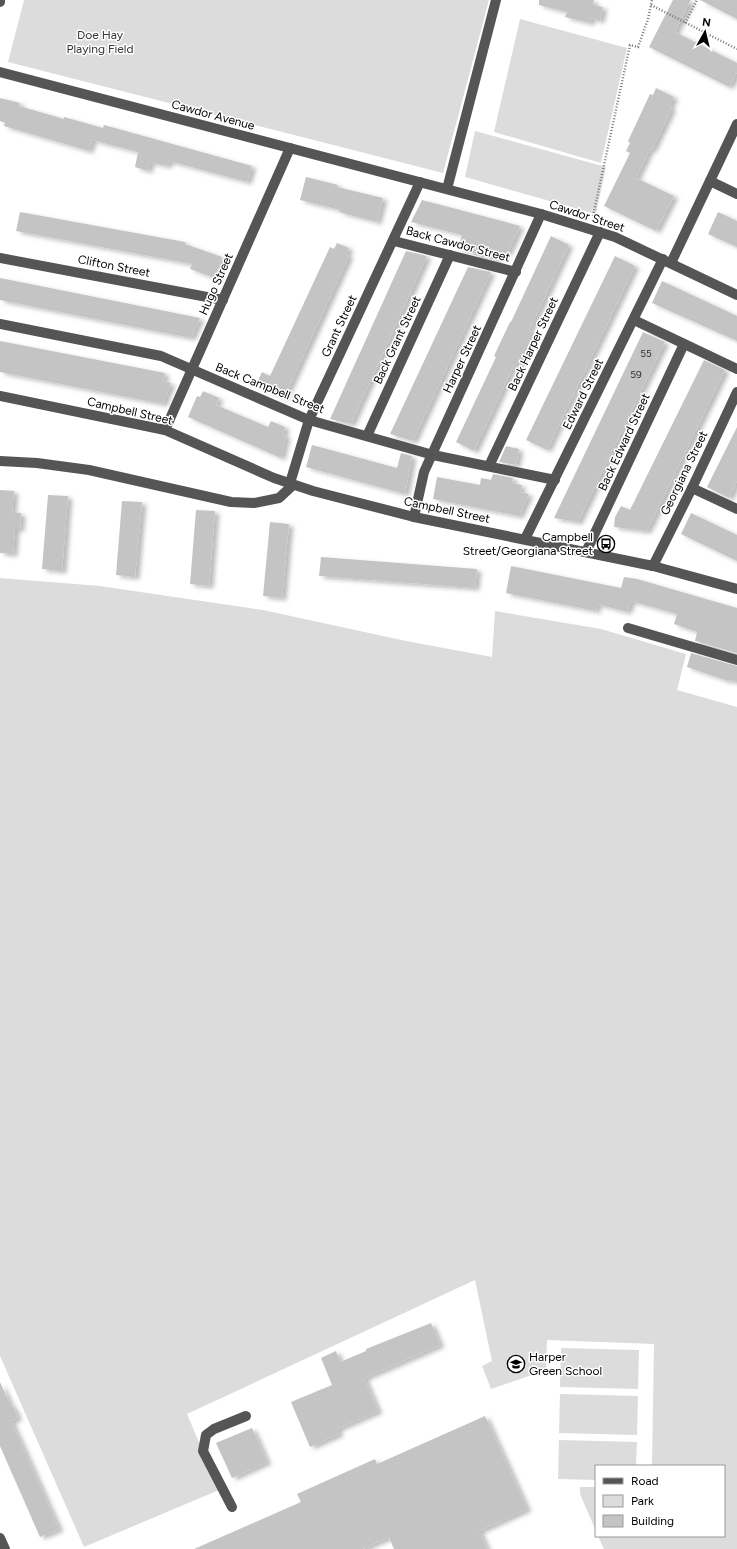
<svg xmlns="http://www.w3.org/2000/svg" width="737" height="1549" font-family="Figtree,sans-serif">
<style>
.green{fill:#dcdcdc}
.building{fill:#c4c4c4;filter:url(#shadow)}
.lines{fill:none;stroke-linecap:round;stroke-linejoin:round}
.path{stroke:#777;stroke-width:2.5;stroke-dasharray:1 2;stroke-linecap:butt}
.minor{stroke:#555;stroke-width:10}
.labels{text-anchor:middle;dominant-baseline:central;stroke-width:3;stroke-linejoin:round;paint-order:stroke}
.number-label{font-size:10px;fill:#313131}
.park-label{font-size:12px;fill:#333;stroke:#fff}
.street-label{font-size:12px;fill:#000;stroke:#fff}
.poi-label{font-size:12px;fill:#000;stroke:#fff;text-anchor:end}
</style>
<defs>
<filter id="shadow"><feDropShadow dx="4.5" dy="2.5" stdDeviation="2" flood-color="#0004"/></filter>
</defs>
<rect width="100%" height="100%" fill="#fff"/>
<!-- green -->
<g class="green">
<path d="M24,0H489L443,173L8,62Z"/>
<path d="M520,19L627,48L601,163L494,132Z"/>
<path d="M475,131L606,167L596,214L465,177Z"/>
<path d="M0,578L100,586L263,610L406,641L492,657L495,611L601,629L686,654L677,690L737,707V1549H604L598,1536H724V1466H652L654,1344L547,1340L546,1370L491,1389L482,1366L492,1361L475,1280L187,1414L219,1490L84,1547L0,1356Z"/>
<path d="M561,1348L639,1350L638,1389L560,1387Z"/>
<path d="M560,1394L638,1396L637,1435L559,1433Z"/>
<path d="M559,1440L637,1442L636,1466H596V1480L558,1479Z"/>
<path d="M580,1487H596V1531L580,1494Z"/>
</g>
<!-- building -->
<g class="building">
<path d="M539,0H594L593,5L603,7L600,21L591,18L590,23L565,17L567,12L539,5Z"/>
<path d="M673,0H691L675,32L737,63V72L729,87L649,47Z"/>
<path d="M700,0H737V19Z"/>
<path d="M656,88L674,97L669,107L672,108L652,150L650,149L636,178L674,196L656,231L604,206L630,153L626,151L630,143L628,141L650,94L653,95Z"/>
<path d="M0,98L20,103L19,106L64,119V117L103,128L104,125L252,166L247,182L169,161L167,166L150,162L148,171L135,167L138,152L92,140L89,151L4,126L5,123L0,121Z"/>
<path d="M306,177L338,185L337,187L383,198L377,222L339,212L340,210L300,200Z"/>
<path d="M422,200L502,221L520,226L507,254L501,252L497,260L474,255L475,253L458,249L462,235L411,222Z"/>
<path d="M20,212L185,242V244L222,257L215,278L190,269L192,264L16,231Z"/>
<path d="M718,212L737,221V247L708,234Z"/>
<path d="M551,236L569,245L529,331L534,333L518,367L514,365L474,451L456,442L496,357L494,356L510,322H511Z"/>
<path d="M337,243L349,248L346,255L349,256L284,398L256,385L262,372L270,376L330,247L334,249Z"/>
<path d="M406,251L427,256L351,424L330,419Z"/>
<path d="M615,256L635,266L547,450L526,440Z"/>
<path d="M468,267L491,272L413,441L390,434Z"/>
<path d="M0,278L200,318L191,338L0,300Z"/>
<path d="M662,281L737,316V341L652,303Z"/>
<path d="M643,332L665,342L638,397L578,522L554,518Z"/>
<path d="M0,341L165,373L163,381L171,383L163,404L0,372Z"/>
<path d="M704,360L725,370L647,531L614,527L615,517L621,506L630,510Z"/>
<path d="M203,391L219,398L216,405L268,427L271,421L285,427L283,435L286,436L281,458L188,417L197,396L200,397Z"/>
<path d="M737,427V481L729,498L707,487Z"/>
<path d="M312,445L397,468L401,453L412,456L405,494L306,467Z"/>
<path d="M506,446L519,449L516,465L499,462Z"/>
<path d="M493,474L513,478L512,483L522,485L520,492L529,494L519,516L433,499L437,477L480,485L481,478L491,480Z"/>
<path d="M0,490L14,491L12,512L21,513L20,529H15L13,554L0,553Z"/>
<path d="M48,495L68,496L62,571L42,569Z"/>
<path d="M122,501L142,502L135,577L116,575Z"/>
<path d="M196,510L215,511L209,586L190,584Z"/>
<path d="M691,513L737,535V561L681,534Z"/>
<path d="M270,522L289,524L282,598L263,596Z"/>
<path d="M321,557L477,569L475,588L319,576Z"/>
<path d="M511,566L621,588L624,577L637,579L737,608V653L695,641L697,632L674,624L677,614L631,601L627,612L597,604L596,611L506,593Z"/>
<path d="M691,653L737,666V682L729,680L728,681L687,667Z"/>
<path d="M431,1323L440,1345L364,1378L378,1411L337,1429L339,1434L310,1447L291,1402L332,1385L321,1358L336,1351L340,1362L366,1351V1349Z"/>
<path d="M0,1382L11,1406L12,1405L18,1418L11,1421L59,1529L40,1537L0,1446Z"/>
<path d="M485,1416L527,1509L479,1531L487,1549H394L389,1537L362,1549H194L301,1502L297,1494L375,1459L377,1464Z"/>
<path d="M252,1428L267,1462L232,1478L216,1443Z"/>
</g>
<g class="lines">
<!-- path -->
<g class="path">
<path d="M651,5L737,49"/>
<path d="M685,23L697,0"/>
<path d="M593,216L630,45L638,47L648,19L652,0"/>
</g>
<!-- minor -->
<g class="minor">
<path d="M0,2V0"/>
<path d="M0,72L541,214L615,237L737,295"/>
<path d="M710,181L737,194"/>
<path d="M447,189L496,0"/>
<path d="M394,241L516,272"/>
<path d="M0,258L223,300"/>
<path d="M671,263L737,124"/>
<path d="M634,320L737,369"/>
<path d="M0,324L161,356L309,420L433,455L555,480"/>
<path d="M0,396L165,430L274,478L313,491L414,517L653,566L737,589"/>
<path d="M165,430L290,148"/>
<path d="M367,436L450,255"/>
<path d="M0,461L37,463L89,470L231,502L254,503L279,498L293,485"/>
<path d="M489,466L600,232"/>
<path d="M290,483L309,420L420,182"/>
<path d="M692,488L737,509"/>
<path d="M414,517L424,472L541,214"/>
<path d="M525,539L663,259"/>
<path d="M586,552L684,344"/>
<path d="M653,566L692,488L737,392"/>
<path d="M628,628L737,660"/>
<path d="M232,1507L203,1451L206,1435L214,1429L246,1416"/>
<path d="M0,1538L5,1549"/>
</g>
</g>
<!-- icons -->
<defs>
<symbol id="bus-ring" viewBox="-11 -11 22 22"><circle r="9.5" fill="#fff" stroke="#000" stroke-width="1.5"/><path d="M-5-6H5V4H4V6H2V4H-2V6H-4V4H-5ZM-3.5-4V0h7V-4ZM-3.5 1.2v1.5H-2V1.2ZM2 1.2v1.5H3.5V1.2Z" fill="#000"/></symbol>
<symbol id="school-ring" viewBox="-11 -11 22 22"><circle r="9.5" fill="#fff" stroke="#000" stroke-width="1.5"/><path d="M0-5L7-2L0 1L-7-2ZM-4 1L0 2.5L4 1V4Q0 6-4 4Z" fill="#000"/></symbol>
</defs>
<g fill-rule="evenodd">
<use href="#bus-ring" x="596" y="534" width="20" height="20"/>
<use href="#school-ring" x="506" y="1354" width="20" height="20"/>
</g>
<g class="labels">
<!-- number labels -->
<g class="number-label">
<text x="646" y="353">55</text>
<text x="636" y="374">59</text>
</g>
<!-- park labels -->
<g class="park-label">
<text x="100" y="35">Doe Hay<tspan x="100" dy="14">Playing Field</tspan></text>
</g>
<!-- street labels -->
<g class="street-label">
<text transform="translate(213 115) rotate(15)">Cawdor Avenue</text>
<text transform="translate(587 216) rotate(18)">Cawdor Street</text>
<text transform="translate(458 244) rotate(15)">Back Cawdor Street</text>
<text transform="translate(114 266) rotate(11)">Clifton Street</text>
<text transform="translate(216 284) rotate(-66)">Hugo Street</text>
<text transform="translate(339 326) rotate(-65)">Grant Street</text>
<text transform="translate(397 340) rotate(-65)">Back Grant Street</text>
<text transform="translate(533 344) rotate(-65)">Back Harper Street</text>
<text transform="translate(462 359) rotate(-65)">Harper Street</text>
<text transform="translate(270 388) rotate(22)">Back Campbell Street</text>
<text transform="translate(583 394) rotate(-64)">Edward Street</text>
<text transform="translate(130 411) rotate(13)">Campbell Street</text>
<text transform="translate(624 442) rotate(-65)">Back Edward Street</text>
<text transform="translate(684 473) rotate(-64)">Georgiana Street</text>
<text transform="translate(447 510) rotate(12)">Campbell Street</text>
</g>
<!-- poi labels -->
<g class="poi-label">
<text x="593" y="537">Campbell<tspan x="593" dy="14">Street/Georgiana Street</tspan></text>
<text x="529" y="1357" text-anchor="start">Harper<tspan x="529" dy="14">Green School</tspan></text>
</g>
</g>
<!-- legend -->
<rect x="595" y="1465" width="130" height="72" fill="#ffffff" stroke="#999999"/>
<rect x="603" y="1478" width="20" height="6" fill="#555555" stroke="#999999"/>
<text x="631" y="1485" font-size="12" fill="#000000">Road</text>
<rect x="603" y="1495" width="20" height="12" fill="#dcdcdc" stroke="#999999"/>
<text x="631" y="1505" font-size="12" fill="#000000">Park</text>
<rect x="603" y="1515" width="20" height="12" fill="#c4c4c4" stroke="#999999"/>
<text x="631" y="1525" font-size="12" fill="#000000">Building</text>
<!-- north arrow -->
<g transform="translate(705 32) rotate(8)" stroke="#ffffff" stroke-width="3" paint-order="stroke">
<path d="M0-3L7 15L0 10L-7 15Z" fill="#000000"/>
<text y="-6" font-size="11" font-weight="bold" text-anchor="middle" fill="#000000">N</text>
</g>
</svg>
